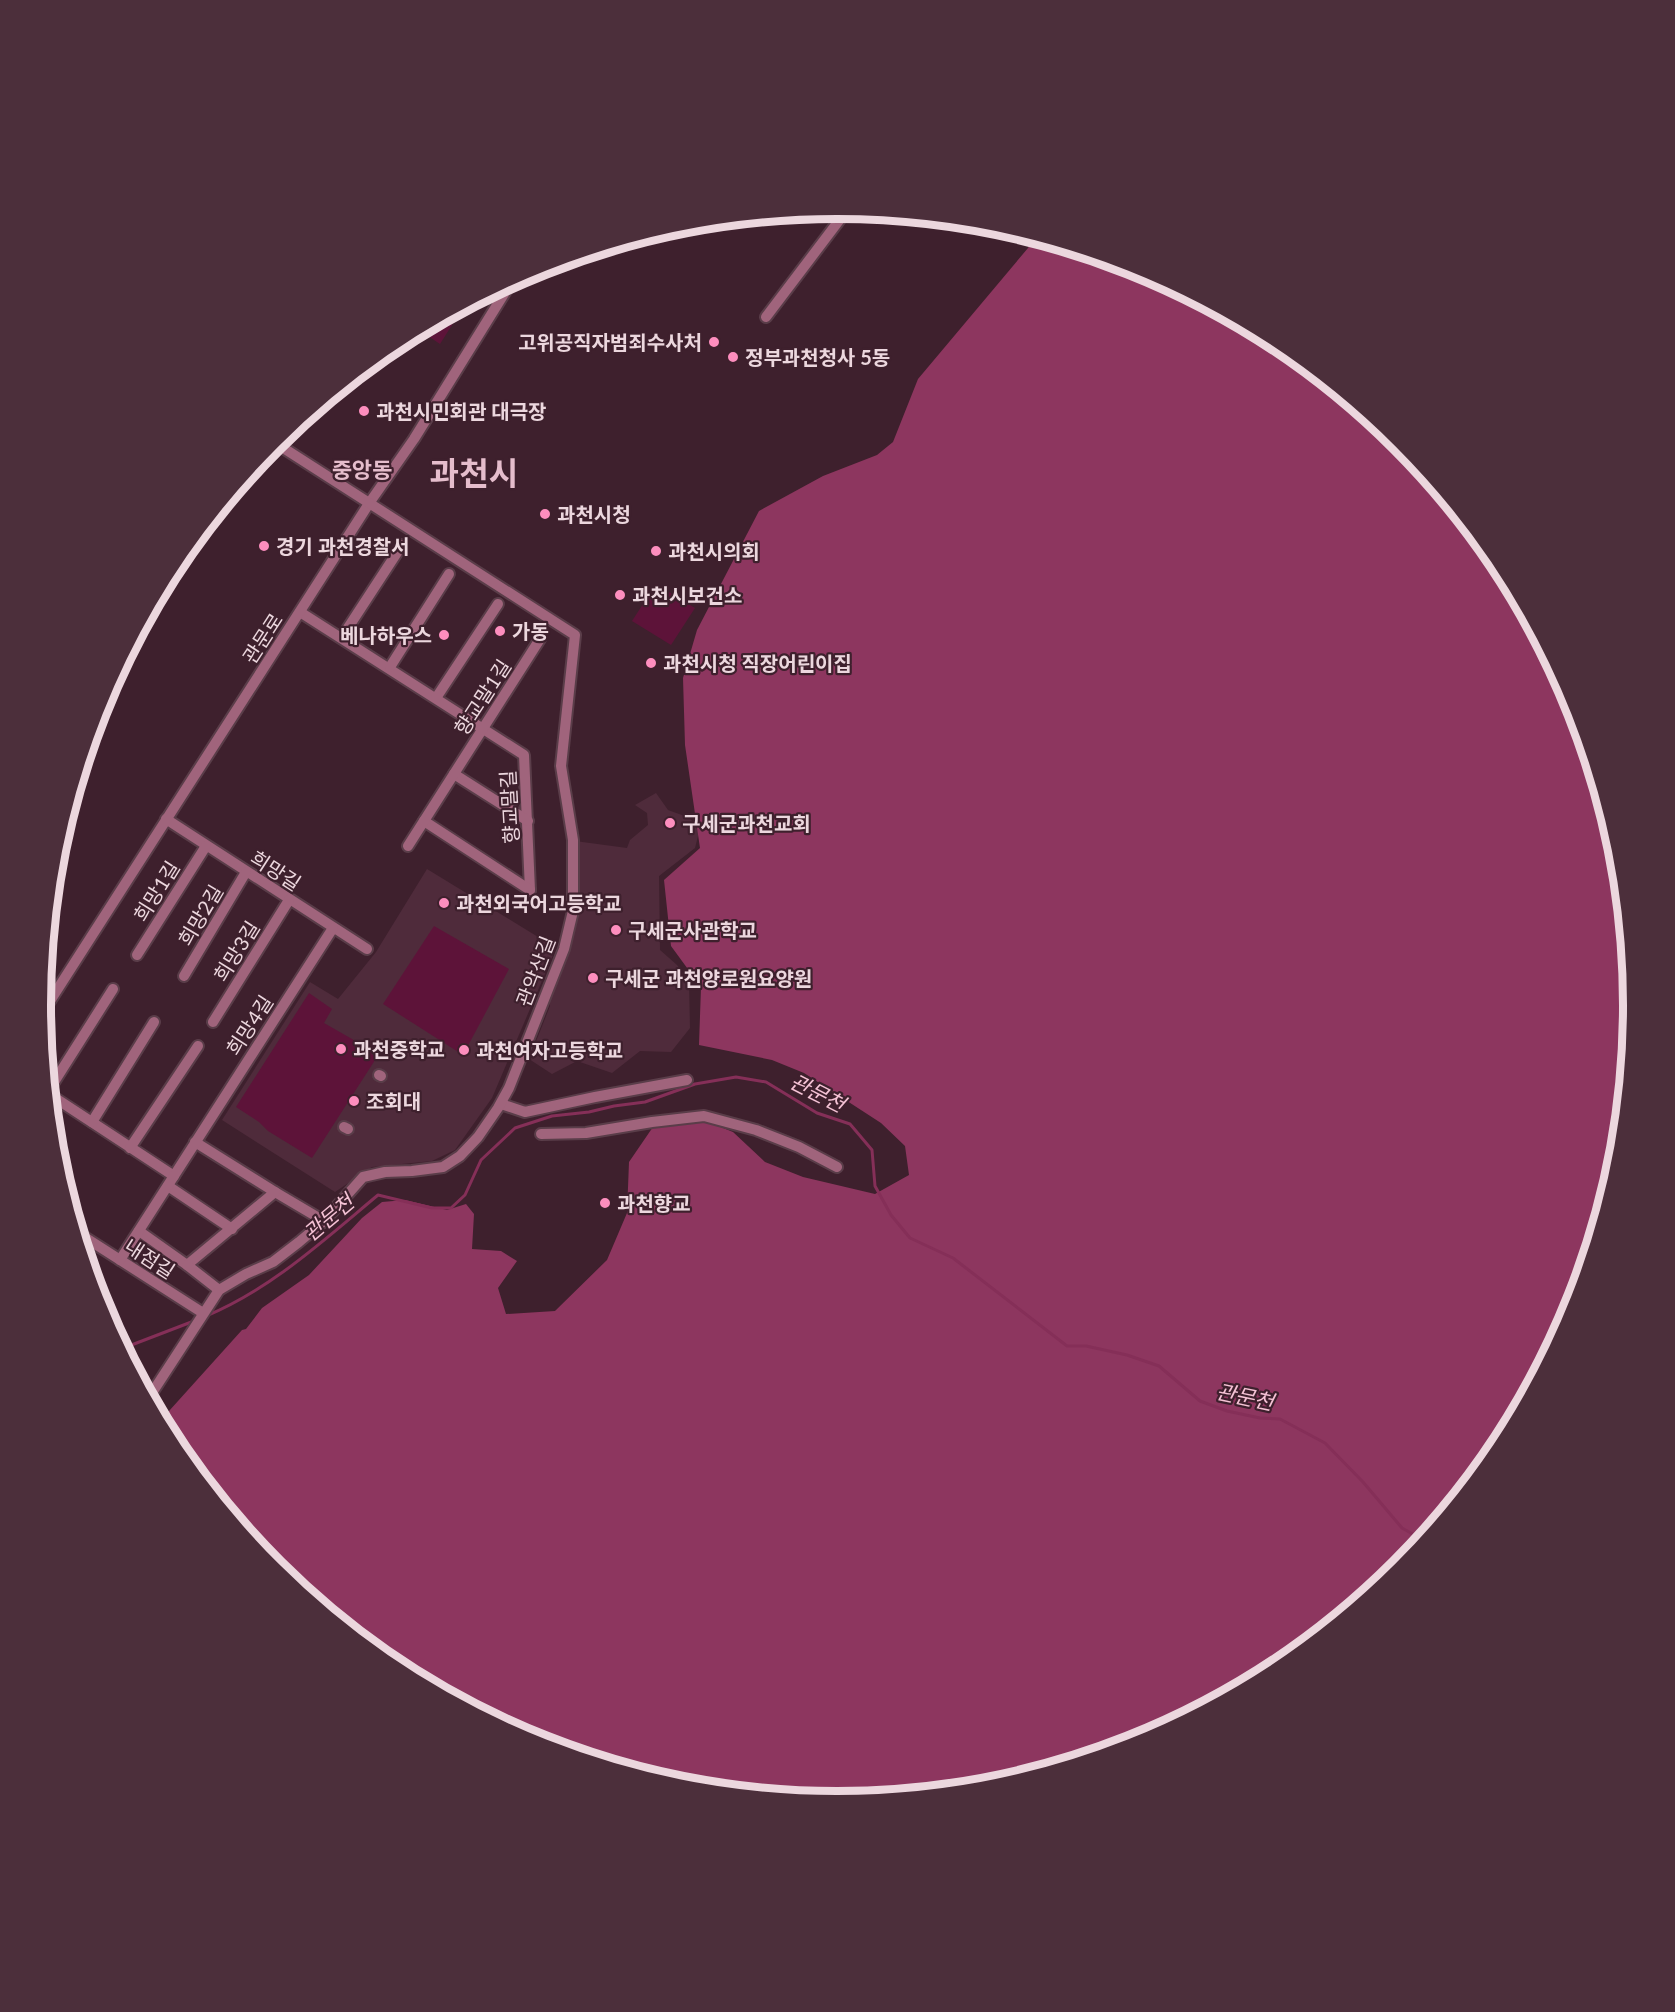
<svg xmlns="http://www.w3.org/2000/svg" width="1675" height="2012" font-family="Lato,'Noto Sans KR',sans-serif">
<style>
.built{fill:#4f2b3b}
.green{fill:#5d1339}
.forest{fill:#8d365f}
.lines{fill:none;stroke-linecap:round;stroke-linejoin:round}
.stream{stroke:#852f58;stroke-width:3}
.minor-casing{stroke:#5a3d49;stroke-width:14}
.minor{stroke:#a0647c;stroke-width:10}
.poi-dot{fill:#fd8ebe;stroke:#3e202d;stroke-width:2}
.labels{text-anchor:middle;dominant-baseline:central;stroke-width:4.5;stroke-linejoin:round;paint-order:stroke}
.poi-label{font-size:20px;font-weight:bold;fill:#ecd7de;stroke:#3e202d;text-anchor:start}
.street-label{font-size:20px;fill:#ecd7de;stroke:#3e202d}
.water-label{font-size:21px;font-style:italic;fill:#f6c3d6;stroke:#3e202d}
.quarter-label{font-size:22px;font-weight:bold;fill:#e5bdcc;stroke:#3e202d}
.town-label{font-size:32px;font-weight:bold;fill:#e5bdcc;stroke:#3e202d}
.rim{fill:none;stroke:#ecd7de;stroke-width:8}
</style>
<rect width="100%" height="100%" fill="#3e202d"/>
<!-- built -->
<g class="built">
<path d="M656,793L668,810L690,818L699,832L695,848L659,876L660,950L677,965L689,981L690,1028L671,1052L640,1051L612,1073L577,1061L552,1074L529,1059L550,1006L549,990L567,949L575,841L627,848L630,840L648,825L647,813L635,805Z"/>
<path d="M427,869L556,948L492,1098L455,1150L432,1161L372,1167L335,1192L222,1120L310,982L338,999L376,952Z"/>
</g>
<!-- green -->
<g class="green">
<path d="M464,306L440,344L419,330Z"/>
<path d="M656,584L695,608L671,645L632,621Z"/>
<path d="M434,926L509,969L463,1055L383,1004Z"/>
<path d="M309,993L332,1009L324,1023L373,1051L371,1054L377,1057L312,1158L268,1131L259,1122L236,1107Z"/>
</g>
<!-- forest -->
<path class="forest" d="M1034,237L1143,270L1281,344L1401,443L1500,563L1574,701L1619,851L1634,1006L1619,1162L1574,1311L1500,1449L1401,1570L1280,1669L1142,1742L993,1788L837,1803L682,1788L532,1742L394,1668L274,1569L175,1449L160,1421L242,1330L246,1329L262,1308L309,1275L362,1218L382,1202L405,1200L447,1210L466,1204L474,1214L472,1249L501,1251L517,1261L498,1288L506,1314L555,1311L607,1260L627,1213L629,1162L655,1124L696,1117L733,1132L765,1162L803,1177L875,1194L909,1175L905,1146L881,1123L804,1073L772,1060L699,1045L701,987L671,946L664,880L700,848L685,745L683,678L697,630L759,511L823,476L877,455L893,442L918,379L1028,248Z"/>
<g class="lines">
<!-- stream -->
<g class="stream">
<path d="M206,1316C271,1289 324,1240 378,1195L432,1208H451L465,1195L481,1160L515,1128L552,1116L589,1112L614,1106L645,1102L695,1084L736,1077L766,1082L817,1113L850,1124L872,1150L875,1186L891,1215L910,1238L953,1258L1067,1346H1086L1127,1355L1159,1366L1200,1401L1227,1411L1260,1418L1280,1419L1325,1443L1363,1482L1402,1528L1425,1541"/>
<path d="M121,1349L194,1321"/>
</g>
<defs>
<g id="minor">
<path d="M766,317L847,210"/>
<path d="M300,612L524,755L530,890"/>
<path d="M342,637L402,545"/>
<path d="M390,667L449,574"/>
<path d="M436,698L498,604"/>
<path d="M454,774L528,821"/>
<path d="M166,819L367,949"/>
<path d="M424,821L530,890"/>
<path d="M408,846L540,639"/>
<path d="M137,955L206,846"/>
<path d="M184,976L246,872"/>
<path d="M41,1015L370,502L414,439L512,281"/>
<path d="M213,1022L289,900"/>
<path d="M379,1075L381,1076"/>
<path d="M49,1090L113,989"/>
<path d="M49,1094L174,1176"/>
<path d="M501,1104L525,1112L595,1097L687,1080"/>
<path d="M92,1122L154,1022"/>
<path d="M344,1127L348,1129"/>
<path d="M541,1134L586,1133L652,1122L704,1116L756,1130L799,1147L837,1167"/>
<path d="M130,1148L198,1046"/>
<path d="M168,1186L232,1229"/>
<path d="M275,1192L324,1221"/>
<path d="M139,1231L187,1265L275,1192L195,1142"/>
<path d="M78,1233L203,1313"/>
<path d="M120,1260L333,928"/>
<path d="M187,1265L219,1290"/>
<path d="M148,1399L219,1290L246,1274L273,1262L299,1242L324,1221L363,1177L385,1172L412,1171L443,1167L460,1156L478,1137L498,1108L509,1088L564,949L573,911V840L561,766L575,635L274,442"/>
</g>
</defs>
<!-- minor casing -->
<use href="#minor" class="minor-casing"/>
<!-- minor -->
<use href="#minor" class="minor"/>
</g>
<!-- markers -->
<g class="poi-dot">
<circle cx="714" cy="342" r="6"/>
<circle cx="733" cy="357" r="6"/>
<circle cx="364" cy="411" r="6"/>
<circle cx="545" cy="514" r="6"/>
<circle cx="264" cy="546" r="6"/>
<circle cx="656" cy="551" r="6"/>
<circle cx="620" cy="595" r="6"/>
<circle cx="500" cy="631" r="6"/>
<circle cx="444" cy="635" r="6"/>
<circle cx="651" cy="663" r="6"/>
<circle cx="670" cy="823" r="6"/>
<circle cx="444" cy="903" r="6"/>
<circle cx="616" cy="930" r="6"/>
<circle cx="593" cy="978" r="6"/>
<circle cx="341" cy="1049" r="6"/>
<circle cx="464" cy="1050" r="6"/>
<circle cx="354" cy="1101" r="6"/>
<circle cx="605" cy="1203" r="6"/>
</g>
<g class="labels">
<!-- poi labels -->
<g class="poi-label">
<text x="702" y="342" text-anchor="end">고위공직자범죄수사처</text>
<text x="745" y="357">정부과천청사 5동</text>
<text x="376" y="411">과천시민회관 대극장</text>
<text x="557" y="514">과천시청</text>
<text x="276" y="546">경기 과천경찰서</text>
<text x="668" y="551">과천시의회</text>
<text x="632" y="595">과천시보건소</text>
<text x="512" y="631">가동</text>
<text x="432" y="635" text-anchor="end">베나하우스</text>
<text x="663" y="663">과천시청 직장어린이집</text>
<text x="682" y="823">구세군과천교회</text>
<text x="456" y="903">과천외국어고등학교</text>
<text x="628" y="930">구세군사관학교</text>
<text x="605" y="978">구세군 과천양로원요양원</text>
<text x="353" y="1049">과천중학교</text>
<text x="476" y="1050">과천여자고등학교</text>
<text x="366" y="1101">조회대</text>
<text x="617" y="1203">과천향교</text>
</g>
<!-- street labels -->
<g class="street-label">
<text transform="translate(262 638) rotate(-57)">관문로</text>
<text transform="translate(482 697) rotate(-57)">향교말1길</text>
<text transform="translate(509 807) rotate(-93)">향교말길</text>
<text transform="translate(276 870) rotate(33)">희망길</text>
<text transform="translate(156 891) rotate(-58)">희망1길</text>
<text transform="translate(200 915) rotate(-59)">희망2길</text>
<text transform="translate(236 951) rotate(-58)">희망3길</text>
<text transform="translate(535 971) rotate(-69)">관악산길</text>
<text transform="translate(249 1025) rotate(-57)">희망4길</text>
<text transform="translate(150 1258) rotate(33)">내점길</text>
</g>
<!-- water labels -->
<g class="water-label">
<text transform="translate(818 1092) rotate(27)">관문천</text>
<text transform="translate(328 1217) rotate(-40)">관문천</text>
<text transform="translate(1245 1396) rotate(12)">관문천</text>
</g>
<!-- quarter labels -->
<g class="quarter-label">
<text x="362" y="469">중앙동</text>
</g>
<!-- town labels -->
<g class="town-label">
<text x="474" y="472">과천시</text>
</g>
</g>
<!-- crop -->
<path d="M0 0H1675V2012H0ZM51 1005a786 786 0 1 1 1572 0a786 786 0 1 1-1572 0Z" fill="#4c2f3b" fill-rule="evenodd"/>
<path class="rim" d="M51 1005a786 786 0 1 1 1572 0a786 786 0 1 1-1572 0Z"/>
</svg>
